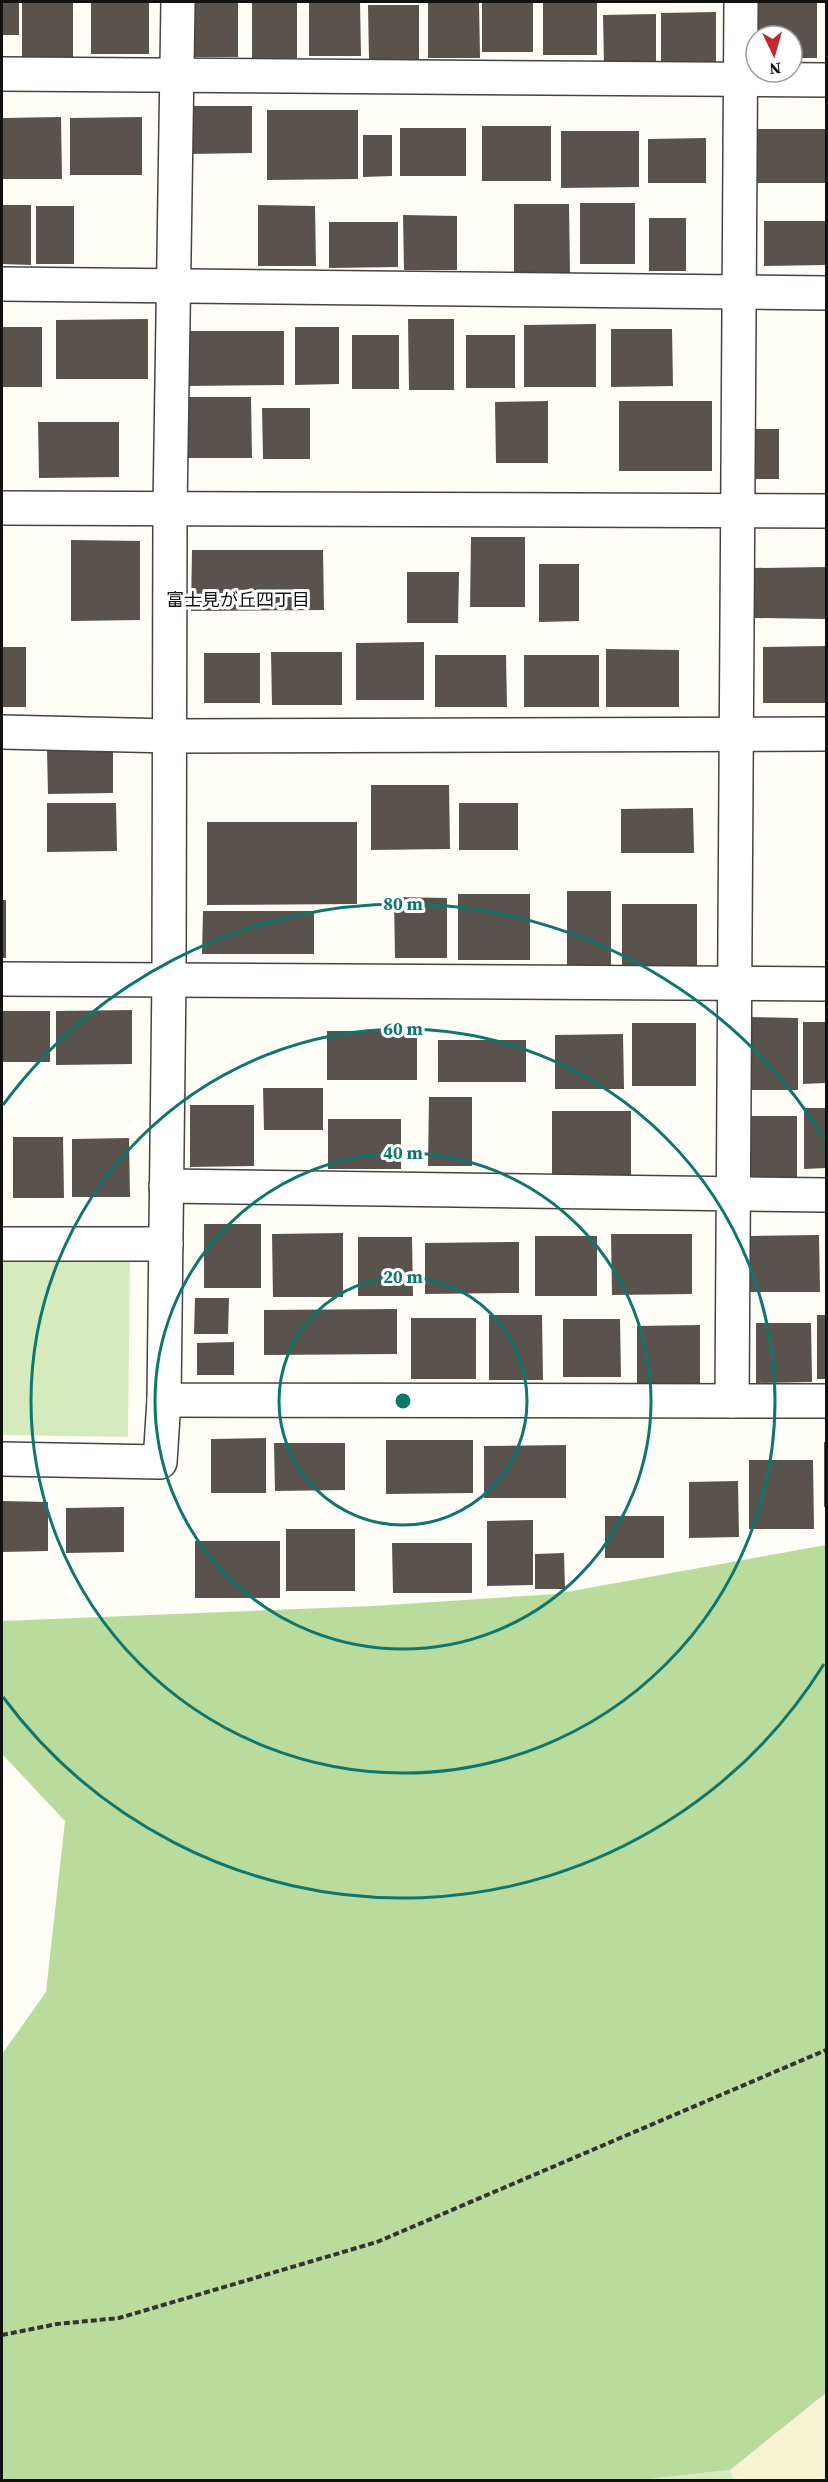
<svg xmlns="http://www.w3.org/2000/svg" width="828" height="2482" font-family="'Source Serif 4','Noto Sans JP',serif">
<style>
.farmland{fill:#f6f3d4}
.green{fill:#d5ebbd}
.forest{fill:#b9dc9c}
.building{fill:#5a524d}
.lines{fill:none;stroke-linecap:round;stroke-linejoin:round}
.street-casing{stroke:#444;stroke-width:36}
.path{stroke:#333;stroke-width:4;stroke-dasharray:6 3;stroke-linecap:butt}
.street{stroke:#fff;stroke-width:33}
.ring{fill:none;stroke:#0f766e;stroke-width:3}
.labels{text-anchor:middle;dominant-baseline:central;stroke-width:6;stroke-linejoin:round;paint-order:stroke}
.neighbourhood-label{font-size:18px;fill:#111;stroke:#fff}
.centre{fill:#0f766e;stroke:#fff;stroke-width:3}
.ring-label{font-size:18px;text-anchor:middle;font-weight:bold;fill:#0f766e;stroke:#fff;stroke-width:6;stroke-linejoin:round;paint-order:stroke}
</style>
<rect width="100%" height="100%" fill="#fffdf5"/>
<!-- farmland -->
<path class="farmland" d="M826,2393V2480H734L730,2470Z"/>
<!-- green -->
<g class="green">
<path d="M2,1261L130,1262L128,1437L2,1435Z"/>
<path d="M730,2470L734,2480H639Z"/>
</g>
<!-- forest -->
<path class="forest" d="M826,1545V2393L730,2470L639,2480H2V2054L46,1992L65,1821L2,1754V1621L373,1606L555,1594Z"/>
<!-- building -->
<g class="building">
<rect x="2" y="2" width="17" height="33"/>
<rect x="22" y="2" width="51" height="56"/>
<rect x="190" y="2" width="48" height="55"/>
<rect x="252" y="2" width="45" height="56"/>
<path d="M309,2H360L361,56H309Z"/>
<path d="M428,2H479L480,58H428Z"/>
<rect x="482" y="2" width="51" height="50"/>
<rect x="543" y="2" width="54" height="53"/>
<path d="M751,2H817V58H792V36H756Z"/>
<rect x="91" y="3" width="58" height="51"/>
<path d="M368,5H419V60H369Z"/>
<path d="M716,12V64H661V13Z"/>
<path d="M656,14V63L604,64L603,15Z"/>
<path d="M187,106H252V153L187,154Z"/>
<path d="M267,110H358V179L267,180Z"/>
<path d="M61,117L62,179H2V118Z"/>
<path d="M142,117V175H70V118Z"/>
<rect x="482" y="126" width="69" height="55"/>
<rect x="400" y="128" width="66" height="48"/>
<rect x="754" y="129" width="72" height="54"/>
<path d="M561,131H639V187L561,188Z"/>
<path d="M363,135H392V176L363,177Z"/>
<path d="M706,138V183H648V139Z"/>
<rect x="580" y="203" width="55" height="61"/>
<path d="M514,204H569L570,273H514Z"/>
<path d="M2,205H31V265L2,264Z"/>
<path d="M258,205L315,206L316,266H258Z"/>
<rect x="36" y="206" width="38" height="58"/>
<path d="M403,215L457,216V270H404Z"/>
<rect x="649" y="218" width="37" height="53"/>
<path d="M764,221H826V265L764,266Z"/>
<path d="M329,222H398V267L329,268Z"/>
<path d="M148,319V379H56V320Z"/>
<path d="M408,319H454V390H409Z"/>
<path d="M596,324V387H524V325Z"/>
<rect x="2" y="327" width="40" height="60"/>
<path d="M295,327H339V384L295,385Z"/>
<path d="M611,329H672L673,386L611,387Z"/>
<path d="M189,331H284V385L188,386Z"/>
<rect x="352" y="335" width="47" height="54"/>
<rect x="466" y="335" width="49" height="53"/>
<path d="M183,397H251L252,458H184Z"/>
<path d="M548,401V463H496L495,402Z"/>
<rect x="619" y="401" width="93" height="70"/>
<path d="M262,408H310V459H263Z"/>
<path d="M38,422H119V477L39,478Z"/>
<rect x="755" y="429" width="24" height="50"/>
<path d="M471,537H525V607H470Z"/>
<path d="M71,540L140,541V620L71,621Z"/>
<path d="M192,550H323L324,610L191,611Z"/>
<path d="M539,564H579V621L539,622Z"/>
<path d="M826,567V619L753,618V568Z"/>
<path d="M407,572H459L458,623H407Z"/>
<path d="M424,642V700H356V643Z"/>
<path d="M826,646V703H763V647Z"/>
<rect x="2" y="647" width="24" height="60"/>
<path d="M606,649L679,650V707H606Z"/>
<path d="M271,652H342V705H272Z"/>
<rect x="204" y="653" width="56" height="50"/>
<path d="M435,655H506L507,707H435Z"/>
<rect x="524" y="655" width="75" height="52"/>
<path d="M47,749H113V793L48,794Z"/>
<path d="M371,785H449L450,849L371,850Z"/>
<path d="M47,803H116L117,851L47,852Z"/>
<rect x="459" y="803" width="59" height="47"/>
<path d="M693,808L694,853H621V809Z"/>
<path d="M207,822H357V904L207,905Z"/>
<rect x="567" y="891" width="44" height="77"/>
<rect x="458" y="894" width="72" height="66"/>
<path d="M394,897L447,898V958H395Z"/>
<rect x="2" y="900" width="4" height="58"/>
<rect x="622" y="904" width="75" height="62"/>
<path d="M203,911H314V954H202Z"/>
<path d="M132,1010V1064L56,1065V1011Z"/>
<rect x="2" y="1011" width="48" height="51"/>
<path d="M745,1017L798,1018V1090H745Z"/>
<path d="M803,1022H826V1083L803,1084Z"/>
<rect x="632" y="1023" width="64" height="63"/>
<rect x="327" y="1031" width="90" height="49"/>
<path d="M623,1034L624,1089H555V1035Z"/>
<rect x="438" y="1040" width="88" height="42"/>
<path d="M263,1088H323V1130H264Z"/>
<path d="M429,1097H472V1166H428Z"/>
<path d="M190,1105H254V1166L190,1167Z"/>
<path d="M804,1108H826V1168L804,1169Z"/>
<path d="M552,1111H631V1178L552,1177Z"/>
<path d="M744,1116H797V1180L744,1179Z"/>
<rect x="328" y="1119" width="73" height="50"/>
<path d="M13,1137H63L64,1198H13Z"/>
<path d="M129,1138L130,1197H72V1139Z"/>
<rect x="204" y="1224" width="57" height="64"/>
<path d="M343,1233V1297H273L272,1234Z"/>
<path d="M611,1234H692V1294L612,1295Z"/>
<path d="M819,1235L820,1292H750V1236Z"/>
<rect x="535" y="1236" width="62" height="60"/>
<path d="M358,1237H412L413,1296H358Z"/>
<path d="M519,1242V1293L425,1294V1243Z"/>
<path d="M195,1298H229L228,1334H194Z"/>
<path d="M397,1309V1354L264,1355V1310Z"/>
<path d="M489,1315H542L543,1380H489Z"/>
<rect x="817" y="1315" width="9" height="64"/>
<rect x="411" y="1318" width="65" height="61"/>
<path d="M563,1319H620L621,1377H563Z"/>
<path d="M756,1323H811L812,1382L756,1383Z"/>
<path d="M700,1325V1384H637V1326Z"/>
<path d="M234,1342V1375H197V1343Z"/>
<path d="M266,1438V1493H211V1439Z"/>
<path d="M386,1440H473V1493L386,1494Z"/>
<rect x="824" y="1442" width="2" height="65"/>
<path d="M274,1443H345V1490L275,1491Z"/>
<path d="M566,1445V1498H484V1446Z"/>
<path d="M749,1460H813L814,1529H749Z"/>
<path d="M738,1481L739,1537L689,1538V1482Z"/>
<path d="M2,1501L48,1502V1551L2,1552Z"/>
<path d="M124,1507V1552L66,1553V1508Z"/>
<rect x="605" y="1516" width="59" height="42"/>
<path d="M533,1520V1585L487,1586V1521Z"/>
<rect x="286" y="1529" width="69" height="62"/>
<rect x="195" y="1541" width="85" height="57"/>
<path d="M392,1543H472V1593H393Z"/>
<path d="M564,1553L565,1589H535V1554Z"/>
</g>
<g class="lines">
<defs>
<g id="street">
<path d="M178,2L170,509L169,978L164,1400L826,1401"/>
<path d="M2,74L826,80"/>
<path d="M2,284L826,293"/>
<path d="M2,508L826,511"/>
<path d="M2,732L170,736L826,734"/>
<path d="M2,979L826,984"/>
<path d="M166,1186L826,1195"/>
<path d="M2,1244H166"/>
<path d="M732,1401L741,2"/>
<path d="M2,1459L160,1462L164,1400"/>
</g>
</defs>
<!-- street casing -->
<use href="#street" class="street-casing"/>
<!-- path -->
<path class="path" d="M2,2335L57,2324L119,2318L377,2242L826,2050"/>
<!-- street -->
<use href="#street" class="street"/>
</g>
<!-- distance rings -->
<g class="ring">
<circle cx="403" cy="1401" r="124"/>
<circle cx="403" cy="1401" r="248"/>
<circle cx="403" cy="1401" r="372"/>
<path d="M824 1664A497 497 0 0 1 3 1697M3 1105A497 497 0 0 1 824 1138"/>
</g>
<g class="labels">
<!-- neighbourhood labels -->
<g class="neighbourhood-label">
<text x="238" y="599">富士見が丘四丁目</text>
</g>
</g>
<circle cx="403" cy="1401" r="9" class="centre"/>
<g class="ring-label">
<text x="403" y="910">80 m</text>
<text x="403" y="1035">60 m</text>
<text x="403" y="1159">40 m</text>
<text x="403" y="1283">20 m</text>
</g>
<!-- border -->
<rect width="828" height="2482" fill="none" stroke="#111111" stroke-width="6"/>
<!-- north arrow -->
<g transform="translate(774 54) rotate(175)"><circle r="28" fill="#ffffff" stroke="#a0a0a0" stroke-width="1.5"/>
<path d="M0-4.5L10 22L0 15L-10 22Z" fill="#c4262e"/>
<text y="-9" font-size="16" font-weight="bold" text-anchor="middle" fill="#111111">N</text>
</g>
</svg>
